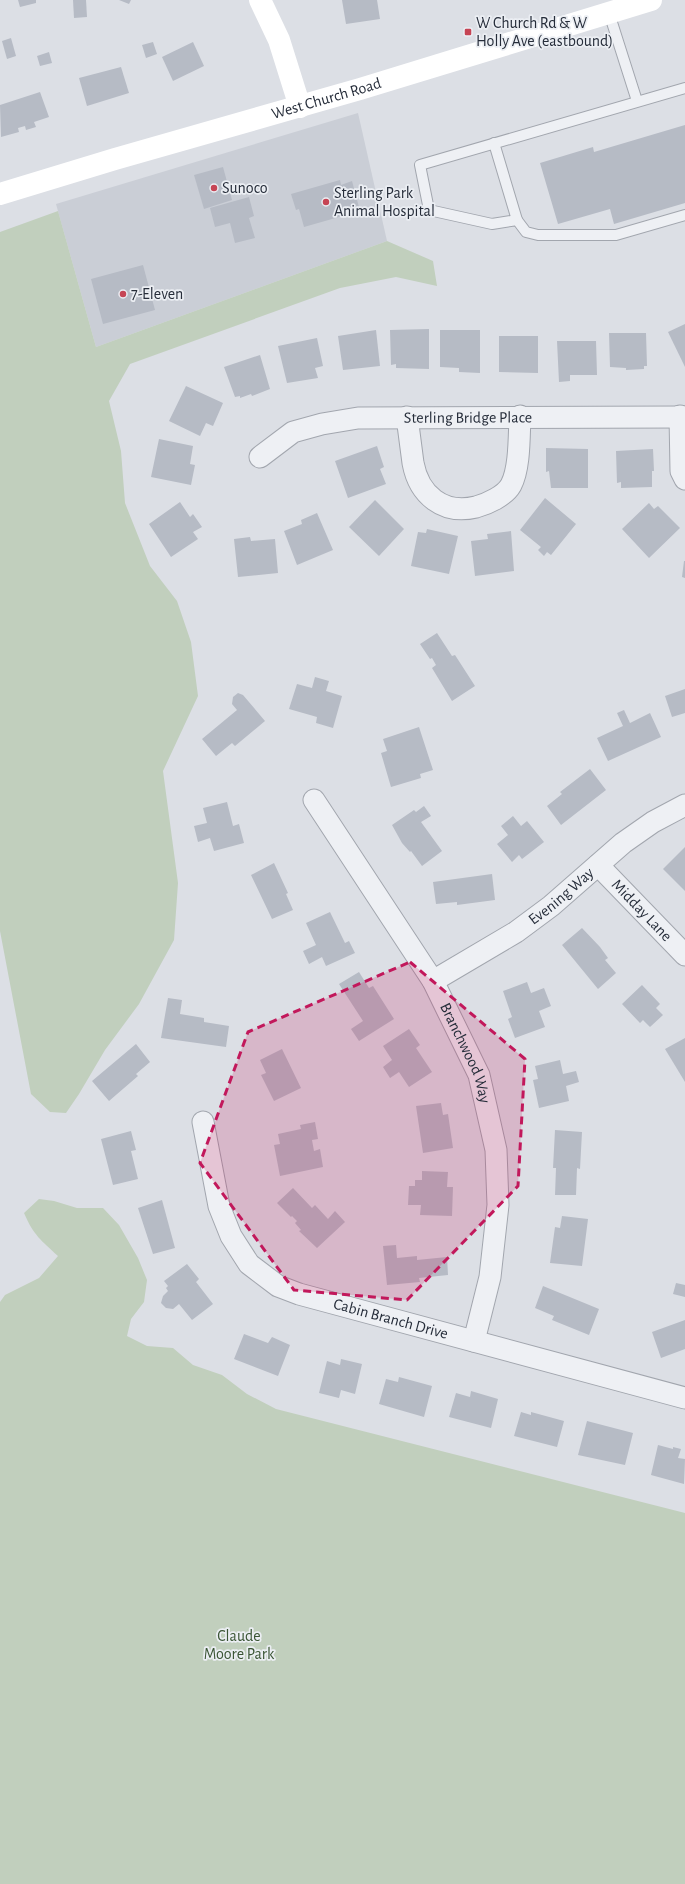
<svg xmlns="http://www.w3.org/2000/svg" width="685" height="1884" font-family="'Alegreya Sans',sans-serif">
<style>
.built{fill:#caced6}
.green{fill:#c1cfbd}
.building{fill:#b6bbc5}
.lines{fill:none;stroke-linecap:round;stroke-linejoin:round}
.lane-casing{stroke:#a2a6ae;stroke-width:12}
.street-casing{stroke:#a2a6ae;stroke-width:23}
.lane{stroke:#eef0f4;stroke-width:10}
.street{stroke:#eef0f4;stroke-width:21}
.secondary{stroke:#fff;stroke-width:22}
.marked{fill:#c2185b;fill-opacity:0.2;stroke:#c2185b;stroke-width:3;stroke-dasharray:8 5;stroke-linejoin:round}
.poi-dot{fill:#c64454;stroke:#ebeef3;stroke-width:1.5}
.labels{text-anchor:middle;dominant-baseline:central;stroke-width:3.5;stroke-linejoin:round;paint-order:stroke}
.poi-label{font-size:16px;fill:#262d3a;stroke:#ebeef3;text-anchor:start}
.street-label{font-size:16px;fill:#262d3a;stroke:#ebeef3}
.park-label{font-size:16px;fill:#3a5534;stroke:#ebeef3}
</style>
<rect width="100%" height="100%" fill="#dcdfe5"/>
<!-- built -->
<path class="built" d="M358,113L387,241L96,347L56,204Z"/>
<!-- green -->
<g class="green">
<path d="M58,211L96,347L387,241L433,261L437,286L396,277L340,288L130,364L109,401L121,451L125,503L150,566L177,601L191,642L198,696L163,771L178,883L174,940L139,1004L105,1050L79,1094L66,1113L50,1112L31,1094L0,931V232Z"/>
<path d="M39,1199L54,1201L77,1208H103L119,1225L138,1258L147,1280L144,1302L131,1319L127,1336L147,1346L173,1348L193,1365L222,1375L247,1394L276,1409L685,1513V1884H0V1302L5,1295L39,1278L58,1256C41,1240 34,1236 24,1213Z"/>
</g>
<!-- building -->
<g class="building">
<path d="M18,0H36V3L20,7Z"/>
<path d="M73,0H86L87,17L74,18Z"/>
<path d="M119,0H131L129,4Z"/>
<path d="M342,0H377L380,19L346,24Z"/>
<path d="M11,38L16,56L7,59L2,41Z"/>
<path d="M153,42L157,54L146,58L142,45Z"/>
<path d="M193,42L204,66L173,81L162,57Z"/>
<path d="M49,52L52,63L40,66L37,56Z"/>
<path d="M121,67L129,93L87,106L79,78Z"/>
<path d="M40,92L49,117L34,122L36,127L26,130L25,126L18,128L19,132L1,137L0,105Z"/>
<path d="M685,125V203L614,224L610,209L558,224L540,163L593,147L594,152Z"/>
<path d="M223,167L232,200L204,209L194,175Z"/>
<path d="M340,180L341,185L352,181L360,211L304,227L299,209L296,210L291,194Z"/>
<path d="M249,197L254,216L249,218L255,238L235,243L230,223L215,227L210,208Z"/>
<path d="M143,265L155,310L103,324L91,279Z"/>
<path d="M685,324V367L668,332Z"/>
<path d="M429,329V369L396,368V364L391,365L390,330Z"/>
<path d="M376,330L380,366L343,370L338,336Z"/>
<path d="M440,330H480V373L459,372V368L440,367Z"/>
<path d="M609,333H646L647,366H644V369L626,370V368L610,367Z"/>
<path d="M499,336H538V373L499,372Z"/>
<path d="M317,338L323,366L315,368L318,378L287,383L278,346Z"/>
<path d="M557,341H596L597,375H570V381L559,382Z"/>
<path d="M260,355L270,389L252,396L251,394L240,398V396L235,397L224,367Z"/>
<path d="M186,386L223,403L213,426L206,423L200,436L169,421Z"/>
<path d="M159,439L193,446L190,464L195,465L191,485L151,477Z"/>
<path d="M377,446L384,467L380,469L386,484L348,498L335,461Z"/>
<path d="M546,448L588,449V488H551L549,471L546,472Z"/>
<path d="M653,449L654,471H652V487L621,488V482L617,483L616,451Z"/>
<path d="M545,498L576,524L551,555L547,552L544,556L538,550L541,547L520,530Z"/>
<path d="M375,500L404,529L379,556L349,527Z"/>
<path d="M180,502L190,517L193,514L202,527L193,532L198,539L171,557L149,524Z"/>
<path d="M649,503L654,509L658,506L680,528L649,558L622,529Z"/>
<path d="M317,513L333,550L297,565L284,531L302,524L301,520Z"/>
<path d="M427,529L458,536L449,574L411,566L418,532L426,533Z"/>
<path d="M511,531L514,571L475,576L471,541L488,539L487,534Z"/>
<path d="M250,537L251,541L275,539L278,573L238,577L234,539Z"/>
<path d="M684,561H685V578L682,577Z"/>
<path d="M437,633L452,656L455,655L475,686L452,701L432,668L436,665L432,658L430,659L420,644Z"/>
<path d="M315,677L329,681L326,691L342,696L333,728L316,723L317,717L289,709L297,684L312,688Z"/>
<path d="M685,689V713L672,717L665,696Z"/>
<path d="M238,693L243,695L265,721L235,746L232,743L216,756L202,739L237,710L232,704L233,697Z"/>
<path d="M624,710L630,723L650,713L661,737L608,761L597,738L623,726L617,713Z"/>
<path d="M419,727L433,770L420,774L421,778L391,787L381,753L387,751L383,739Z"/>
<path d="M590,769L606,790L561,825L547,806L562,794L560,792Z"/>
<path d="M227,802L233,826L239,824L244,843L214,851L210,838L198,842L194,826L207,823L203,808Z"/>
<path d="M424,806L431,816L421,822L442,851L422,866L411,851L410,852L402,843L392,825L414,810L416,812Z"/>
<path d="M513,816L521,826L527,821L544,842L522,859L519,855L512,862L497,844L508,835L501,826Z"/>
<path d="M685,847V891L663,869Z"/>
<path d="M274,863L288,893L286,894L293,910L272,919L251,875Z"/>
<path d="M492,874L495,900L457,905V902L436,904L433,882Z"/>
<path d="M330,912L345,943L349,941L355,953L326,966L322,957L309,964L303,951L316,945L306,923Z"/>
<path d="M582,928L600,947L608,958L605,960L616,973L598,989L562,945Z"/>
<path d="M359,972L369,988L373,986L394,1019L359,1041L351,1029L363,1021L339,984Z"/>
<path d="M527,982L531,993L544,988L551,1006L539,1011L545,1027L515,1038L508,1019L512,1017L503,991Z"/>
<path d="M642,985L660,1004L656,1008L663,1015L650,1027L643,1020L640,1023L622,1004Z"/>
<path d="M168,998L182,1000L180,1014L204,1018V1022L229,1026L226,1047L161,1038Z"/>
<path d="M409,1029L420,1045L416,1048L432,1072L409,1087L399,1072L390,1078L383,1067L392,1060L383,1046Z"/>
<path d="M685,1038V1082L665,1049Z"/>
<path d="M136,1044L150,1062L136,1074L138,1076L109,1101L92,1081Z"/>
<path d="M282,1049L301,1088L274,1101L261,1075L266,1073L260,1060Z"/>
<path d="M560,1060L563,1074L576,1071L579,1082L566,1086L569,1101L539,1108L533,1080L538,1079L535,1066Z"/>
<path d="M441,1103L443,1115L448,1114L453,1148L423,1153L416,1106Z"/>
<path d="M315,1122L318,1139L312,1140L314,1151L320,1149L323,1167L280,1176L274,1145L280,1144L278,1134L301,1129L300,1125Z"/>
<path d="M555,1130L582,1132L580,1169L577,1168L576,1195H555L556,1168H553Z"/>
<path d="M131,1131L136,1150L131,1151L138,1179L113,1185L101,1139Z"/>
<path d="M422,1171L448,1172L447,1187H453L452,1216L420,1215L421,1205H408L409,1186H415V1180H422Z"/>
<path d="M293,1188L312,1208L315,1205L328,1219L335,1211L345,1222L317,1248L299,1231L301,1230L295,1223L297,1221L292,1216L291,1217L277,1203Z"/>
<path d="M162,1200L175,1248L153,1254L138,1208Z"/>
<path d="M562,1216L588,1219L582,1266L550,1263L555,1227L560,1228Z"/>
<path d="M396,1245L397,1258L417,1256V1260L447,1257L448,1275L419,1278L420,1282L387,1285L383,1246Z"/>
<path d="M187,1264L199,1279L196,1282L213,1304L192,1320L179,1304L173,1309L166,1308L161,1303L163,1296L168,1291L166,1288L168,1286L164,1281Z"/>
<path d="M676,1283L685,1285V1297L673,1294Z"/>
<path d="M543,1286L599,1309L589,1335L552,1320L554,1316L535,1308Z"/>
<path d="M685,1320V1349L661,1358L652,1332Z"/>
<path d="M244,1334L268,1343L272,1337L290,1345L278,1376L234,1359Z"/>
<path d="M341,1359L362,1364L355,1394L341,1390L339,1398L319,1393L327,1361L340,1365Z"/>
<path d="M399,1377L432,1386L424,1417L379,1404L386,1379L398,1382Z"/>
<path d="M471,1391L498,1399L491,1428L449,1417L456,1393L470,1397Z"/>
<path d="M521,1412L531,1415V1412L564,1421L557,1447L514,1436Z"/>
<path d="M587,1421L633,1433L625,1465L578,1455Z"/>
<path d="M658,1445L673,1449V1447L681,1449L678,1458L685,1459L684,1484L651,1475Z"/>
</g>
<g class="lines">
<defs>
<g id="lane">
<path d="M609,13L637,101"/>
<path d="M685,88L420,165L429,210L492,224L517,220L526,232L538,235H616L685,215"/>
<path d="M494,143L517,220"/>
</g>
<g id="street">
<path d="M680,416L681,471L685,479"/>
<path d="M407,417C409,432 411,448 413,463C419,495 443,515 476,507C487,504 505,496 511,485C520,468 519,436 520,416"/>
<path id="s1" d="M260,457L293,432L322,424L358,418L685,417"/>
<path id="s2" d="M314,800L433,981L479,1075L496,1150L498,1205L490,1277L474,1341"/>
<path id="s3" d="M598,865L685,955"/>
<path id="s4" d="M433,981L516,932L551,906L623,843L653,822L685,805"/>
<path id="s5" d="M203,1122L219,1206L231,1236L249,1264L278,1286L299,1294L685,1398"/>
</g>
</defs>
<!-- lane casing -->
<use href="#lane" class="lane-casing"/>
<!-- street casing -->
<use href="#street" class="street-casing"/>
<!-- lane -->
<use href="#lane" class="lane"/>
<!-- street -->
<use href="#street" class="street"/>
<!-- secondary -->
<g class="secondary">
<path d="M260,0L279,40L300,107"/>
<path id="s6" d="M0,194L115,159L360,89L651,0"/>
</g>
</g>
<!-- marked area -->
<path class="marked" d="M410,962L525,1059L518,1186L407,1300L294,1290L200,1163L248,1032Z"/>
<!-- markers -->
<g class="poi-dot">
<rect x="464" y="28" width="8" height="8" rx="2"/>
<circle cx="214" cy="188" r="4"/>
<circle cx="326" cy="202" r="4"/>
<circle cx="123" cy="294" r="4"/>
</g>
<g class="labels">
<!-- poi labels -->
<g class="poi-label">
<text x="476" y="23">W Church Rd &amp; W<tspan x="476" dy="18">Holly Ave (eastbound)</tspan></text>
<text x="222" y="188">Sunoco</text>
<text x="334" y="193">Sterling Park<tspan x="334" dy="18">Animal Hospital</tspan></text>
<text x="131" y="294">7-Eleven</text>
</g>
<!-- street labels -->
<g class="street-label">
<text stroke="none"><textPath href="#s6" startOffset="340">West Church Road</textPath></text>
<text stroke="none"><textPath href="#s1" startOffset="218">Sterling Bridge Place</textPath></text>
<text stroke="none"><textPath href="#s4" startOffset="154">Evening Way</textPath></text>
<text stroke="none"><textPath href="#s3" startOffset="63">Midday Lane</textPath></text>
<text stroke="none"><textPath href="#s2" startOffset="296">Branchwood Way</textPath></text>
<text stroke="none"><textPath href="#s5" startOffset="305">Cabin Branch Drive</textPath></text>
</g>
<!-- park labels -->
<g class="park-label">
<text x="239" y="1636">Claude<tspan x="239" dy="18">Moore Park</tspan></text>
</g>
</g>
</svg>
